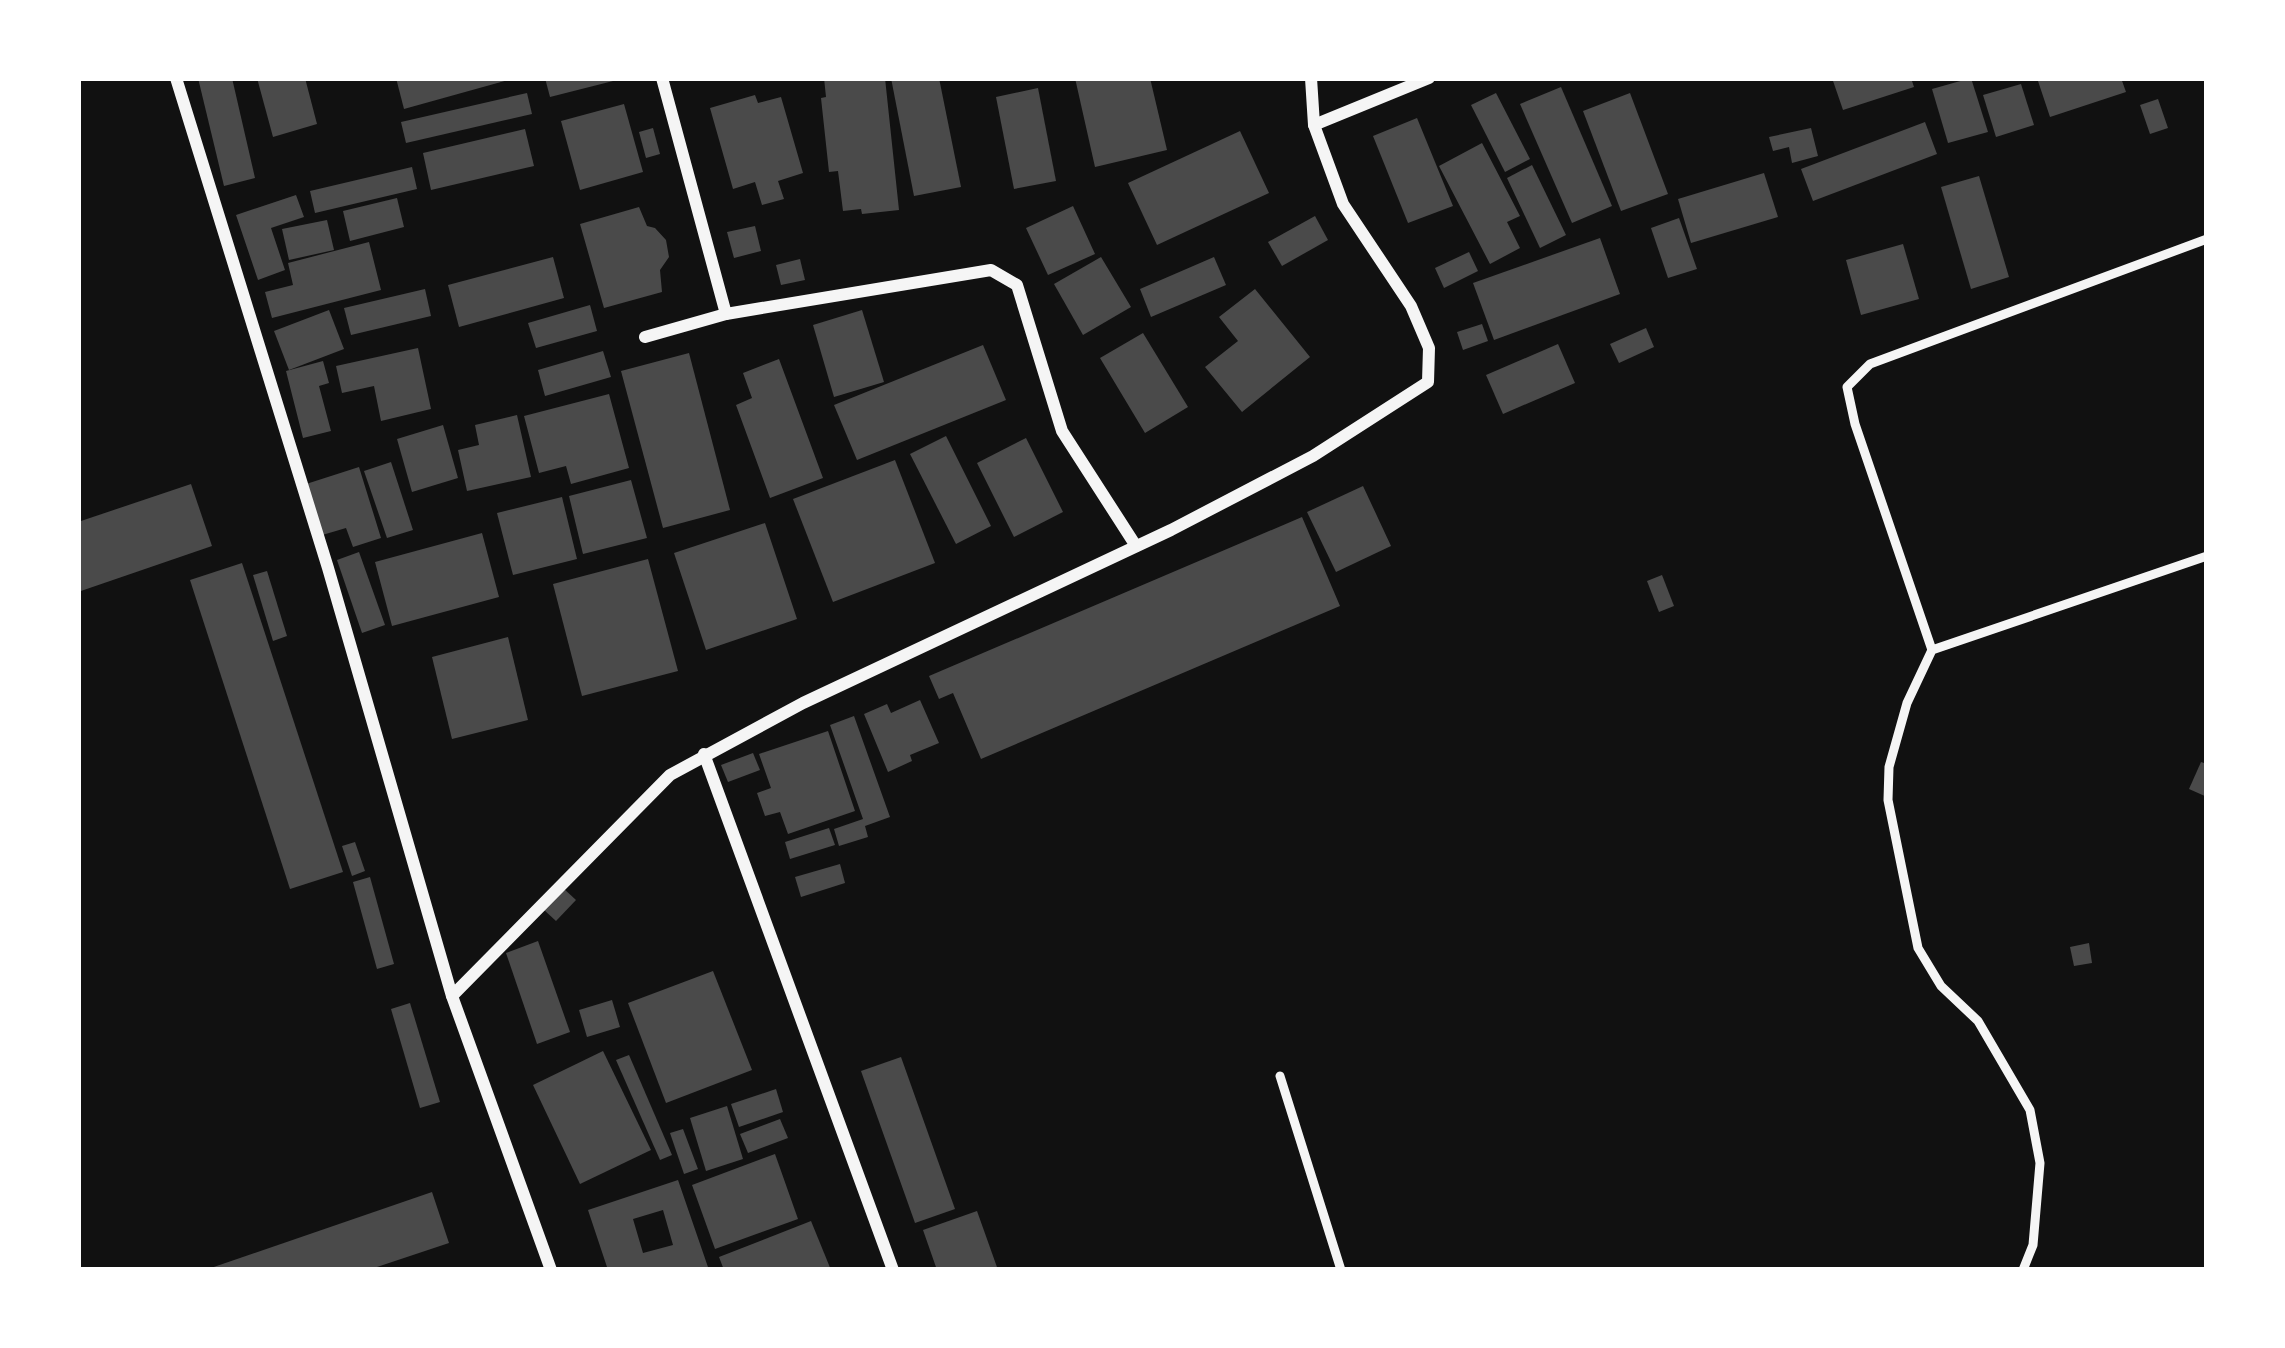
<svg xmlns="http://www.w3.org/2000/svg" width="2285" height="1348" font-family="'DejaVu Sans',sans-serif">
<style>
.building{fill:#4a4a4a;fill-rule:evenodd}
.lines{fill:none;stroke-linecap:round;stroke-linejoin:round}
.service{stroke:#f5f5f5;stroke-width:9}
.minor{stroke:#f5f5f5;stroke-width:12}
</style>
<rect width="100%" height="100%" fill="#111"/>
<!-- building -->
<g class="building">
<path d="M198,78H232L255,178L224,186Z"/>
<path d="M257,78H305L317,124L273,137Z"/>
<path d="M396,78H512V79L404,109Z"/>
<path d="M545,78H617V80L550,97Z"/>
<path d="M824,78H885L899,210L862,214L861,209L843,211L838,171L829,172L821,98L826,97Z"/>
<path d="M891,78H939L961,187L914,196Z"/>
<path d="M1075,78H1150L1167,150L1095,167Z"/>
<path d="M1832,78H1911L1914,87L1843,110Z"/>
<path d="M1971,78L1988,132L1948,143L1932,89Z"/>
<path d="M2049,78H2121L2126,92L2050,117L2038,81Z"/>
<path d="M2021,84L2034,125L1996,137L1983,95Z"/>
<path d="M1561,87L1612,206L1572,223L1520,104Z"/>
<path d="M1038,88L1056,181L1014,189L996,97Z"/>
<path d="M527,93L532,114L406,143L401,122Z"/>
<path d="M1496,93L1530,159L1505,172L1471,105Z"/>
<path d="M1630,93L1668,194L1621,211L1583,111Z"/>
<path d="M755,95L758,103L781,97L803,173L778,181L784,199L762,205L755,182L733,189L710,108Z"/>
<path d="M2158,99L2168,128L2150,134L2140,105Z"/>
<path d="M624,104L643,172L580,190L561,121Z"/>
<path d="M1417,118L1453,206L1408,223L1373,136Z"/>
<path d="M1925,122L1937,154L1813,201L1801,169Z"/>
<path d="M653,128L660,154L646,158L639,132Z"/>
<path d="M1811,128L1818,156L1792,163L1789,147L1773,151L1769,137Z"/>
<path d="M525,129L534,166L431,190L423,153Z"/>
<path d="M1240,131L1269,193L1157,245L1128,183Z"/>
<path d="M1482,143L1520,216L1507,222L1520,248L1490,264L1439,166Z"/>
<path d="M1532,165L1566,235L1540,248L1507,178Z"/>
<path d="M412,167L417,189L315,213L310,191Z"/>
<path d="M1764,173L1778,217L1691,243L1678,199Z"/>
<path d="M1979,176L2009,277L1971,289L1941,187Z"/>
<path d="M296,195L304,217L271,228L285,270L258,280L236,215Z"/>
<path d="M397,198L404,227L350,241L343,211Z"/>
<path d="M1073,206L1095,254L1048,275L1026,228Z"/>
<path d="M639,207L647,226L655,228L666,240L669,257L660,270L662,292L604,308L580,224Z"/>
<path d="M1315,216L1328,240L1282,266L1268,242Z"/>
<path d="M1679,218L1697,269L1668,278L1651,228Z"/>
<path d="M327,220L334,250L289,260L282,229Z"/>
<path d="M755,226L761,251L734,258L727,232Z"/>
<path d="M1600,238L1620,294L1494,340L1473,283Z"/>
<path d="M369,242L381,290L272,318L265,292L293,285L288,263Z"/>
<path d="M1903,244L1919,299L1861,315L1846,260Z"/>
<path d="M1469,252L1478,271L1444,288L1435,268Z"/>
<path d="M553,257L564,298L459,327L448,285Z"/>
<path d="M1101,257L1131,307L1083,335L1054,284Z"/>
<path d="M1214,257L1226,285L1151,317L1140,289Z"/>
<path d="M800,259L805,280L781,285L776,265Z"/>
<path d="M425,289L431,316L351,335L344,308Z"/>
<path d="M1255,289L1310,357L1242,412L1205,367L1238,341L1219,317Z"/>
<path d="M590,305L597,331L536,348L528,323Z"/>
<path d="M329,310L344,349L289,370L274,331Z"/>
<path d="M862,310L884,382L834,397L813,325Z"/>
<path d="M1482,324L1488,341L1463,350L1457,332Z"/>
<path d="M1646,328L1654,347L1619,363L1610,344Z"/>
<path d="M1143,333L1188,407L1145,433L1100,358Z"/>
<path d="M1558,344L1575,383L1503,414L1486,375Z"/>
<path d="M983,345L1006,400L857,460L834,405Z"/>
<path d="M418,348L431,409L381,421L374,386L342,393L336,366Z"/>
<path d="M603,351L611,377L545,396L538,370Z"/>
<path d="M689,353L730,510L663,528L621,371Z"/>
<path d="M779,359L823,478L770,498L736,405L752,398L743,373Z"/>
<path d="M323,361L329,383L319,386L331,431L303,438L286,371Z"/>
<path d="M609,394L629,468L571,484L566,466L539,473L524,416Z"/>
<path d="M517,415L531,477L467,491L458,450L479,445L475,425Z"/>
<path d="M443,425L458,478L412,492L397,439Z"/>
<path d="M946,436L991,526L956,544L910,454Z"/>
<path d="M1026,438L1063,512L1014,537L977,463Z"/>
<path d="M895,460L935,563L833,602L793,499Z"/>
<path d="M391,462L413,530L387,538L364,471Z"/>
<path d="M359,467L381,538L353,547L346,528L319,536L303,485Z"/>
<path d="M631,480L647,538L583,554L569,496Z"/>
<path d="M191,484L212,546L78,592V522Z"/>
<path d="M1363,486L1391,546L1336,572L1307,512Z"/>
<path d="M562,497L577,559L513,575L497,513Z"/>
<path d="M1302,517L1340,606L981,759L953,693L939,699L929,676Z"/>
<path d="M765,523L797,619L706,650L674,553Z"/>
<path d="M482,533L499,597L392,626L375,562Z"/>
<path d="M359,552L385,625L362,633L337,560Z"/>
<path d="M648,559L678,671L582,696L553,584Z"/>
<path d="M242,563L343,872L290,889L190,580Z"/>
<path d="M267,571L287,636L273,641L253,575Z"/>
<path d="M1662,575L1674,606L1659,612L1647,581Z"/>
<path d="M508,637L528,720L452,739L432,657Z"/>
<path d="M920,700L939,743L910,755L912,761L888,772L864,714L887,704L891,713Z"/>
<path d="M854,716L890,817L865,826L868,837L839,846L834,829L863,819L830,725Z"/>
<path d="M828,731L855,811L788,834L780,812L765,816L757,793L771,788L759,754Z"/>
<path d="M753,753L760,770L728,782L721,765Z"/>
<path d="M2201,762L2207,764V797L2189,789Z"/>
<path d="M829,828L835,845L790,859L785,842Z"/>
<path d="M355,842L365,871L352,876L342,846Z"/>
<path d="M840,864L845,883L801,897L795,877Z"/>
<path d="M370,877L394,964L377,969L353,882Z"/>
<path d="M563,888L576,900L556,921L543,909Z"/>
<path d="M538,941L570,1032L537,1044L506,953Z"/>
<path d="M2089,943L2092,963L2074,966L2070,947Z"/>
<path d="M713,971L752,1070L666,1103L628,1003Z"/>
<path d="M612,1000L620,1027L587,1037L579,1010Z"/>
<path d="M410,1003L440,1102L420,1108L391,1009Z"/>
<path d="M603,1051L651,1150L580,1184L533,1085Z"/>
<path d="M629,1055L672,1155L660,1160L616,1060Z"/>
<path d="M901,1057L955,1209L915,1223L861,1071Z"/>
<path d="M776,1089L783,1112L739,1127L731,1104Z"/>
<path d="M727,1106L743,1159L706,1171L690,1118Z"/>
<path d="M780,1119L788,1138L748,1153L740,1134Z"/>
<path d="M683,1129L698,1169L684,1174L670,1133Z"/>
<path d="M775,1154L798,1219L715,1249L692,1185Z"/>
<path d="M678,1180L709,1270H608L588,1210ZM663,1210L673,1245L643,1253L633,1219Z"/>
<path d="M432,1192L449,1243L368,1270H205Z"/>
<path d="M977,1211L998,1270H937L923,1230Z"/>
<path d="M811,1221L831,1270H724L719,1257Z"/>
</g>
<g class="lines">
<!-- service -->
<g class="service">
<path d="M1932,650L1855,424L1847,387L1870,364L2207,239"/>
<path d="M1280,1076L1341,1270"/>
<path d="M2023,1270L2033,1245L2040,1163L2030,1110L1978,1021L1941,986L1918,948L1888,800L1889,767L1907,703L1932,650L2207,556"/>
</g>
<!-- minor -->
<g class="minor">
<path d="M176,78L328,568L452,996L551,1270"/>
<path d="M662,78L726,314"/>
<path d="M1314,125L1429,78"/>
<path d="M645,337L726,314L991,270L1017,285L1062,431L1136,546"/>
<path d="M704,754L893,1270"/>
<path d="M452,996L670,775L803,703L1171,530L1313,456L1428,382L1429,348L1411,306L1343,204L1314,125L1311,78"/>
</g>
</g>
<!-- border -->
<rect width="2285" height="1348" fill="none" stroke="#ffffff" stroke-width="162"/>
</svg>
